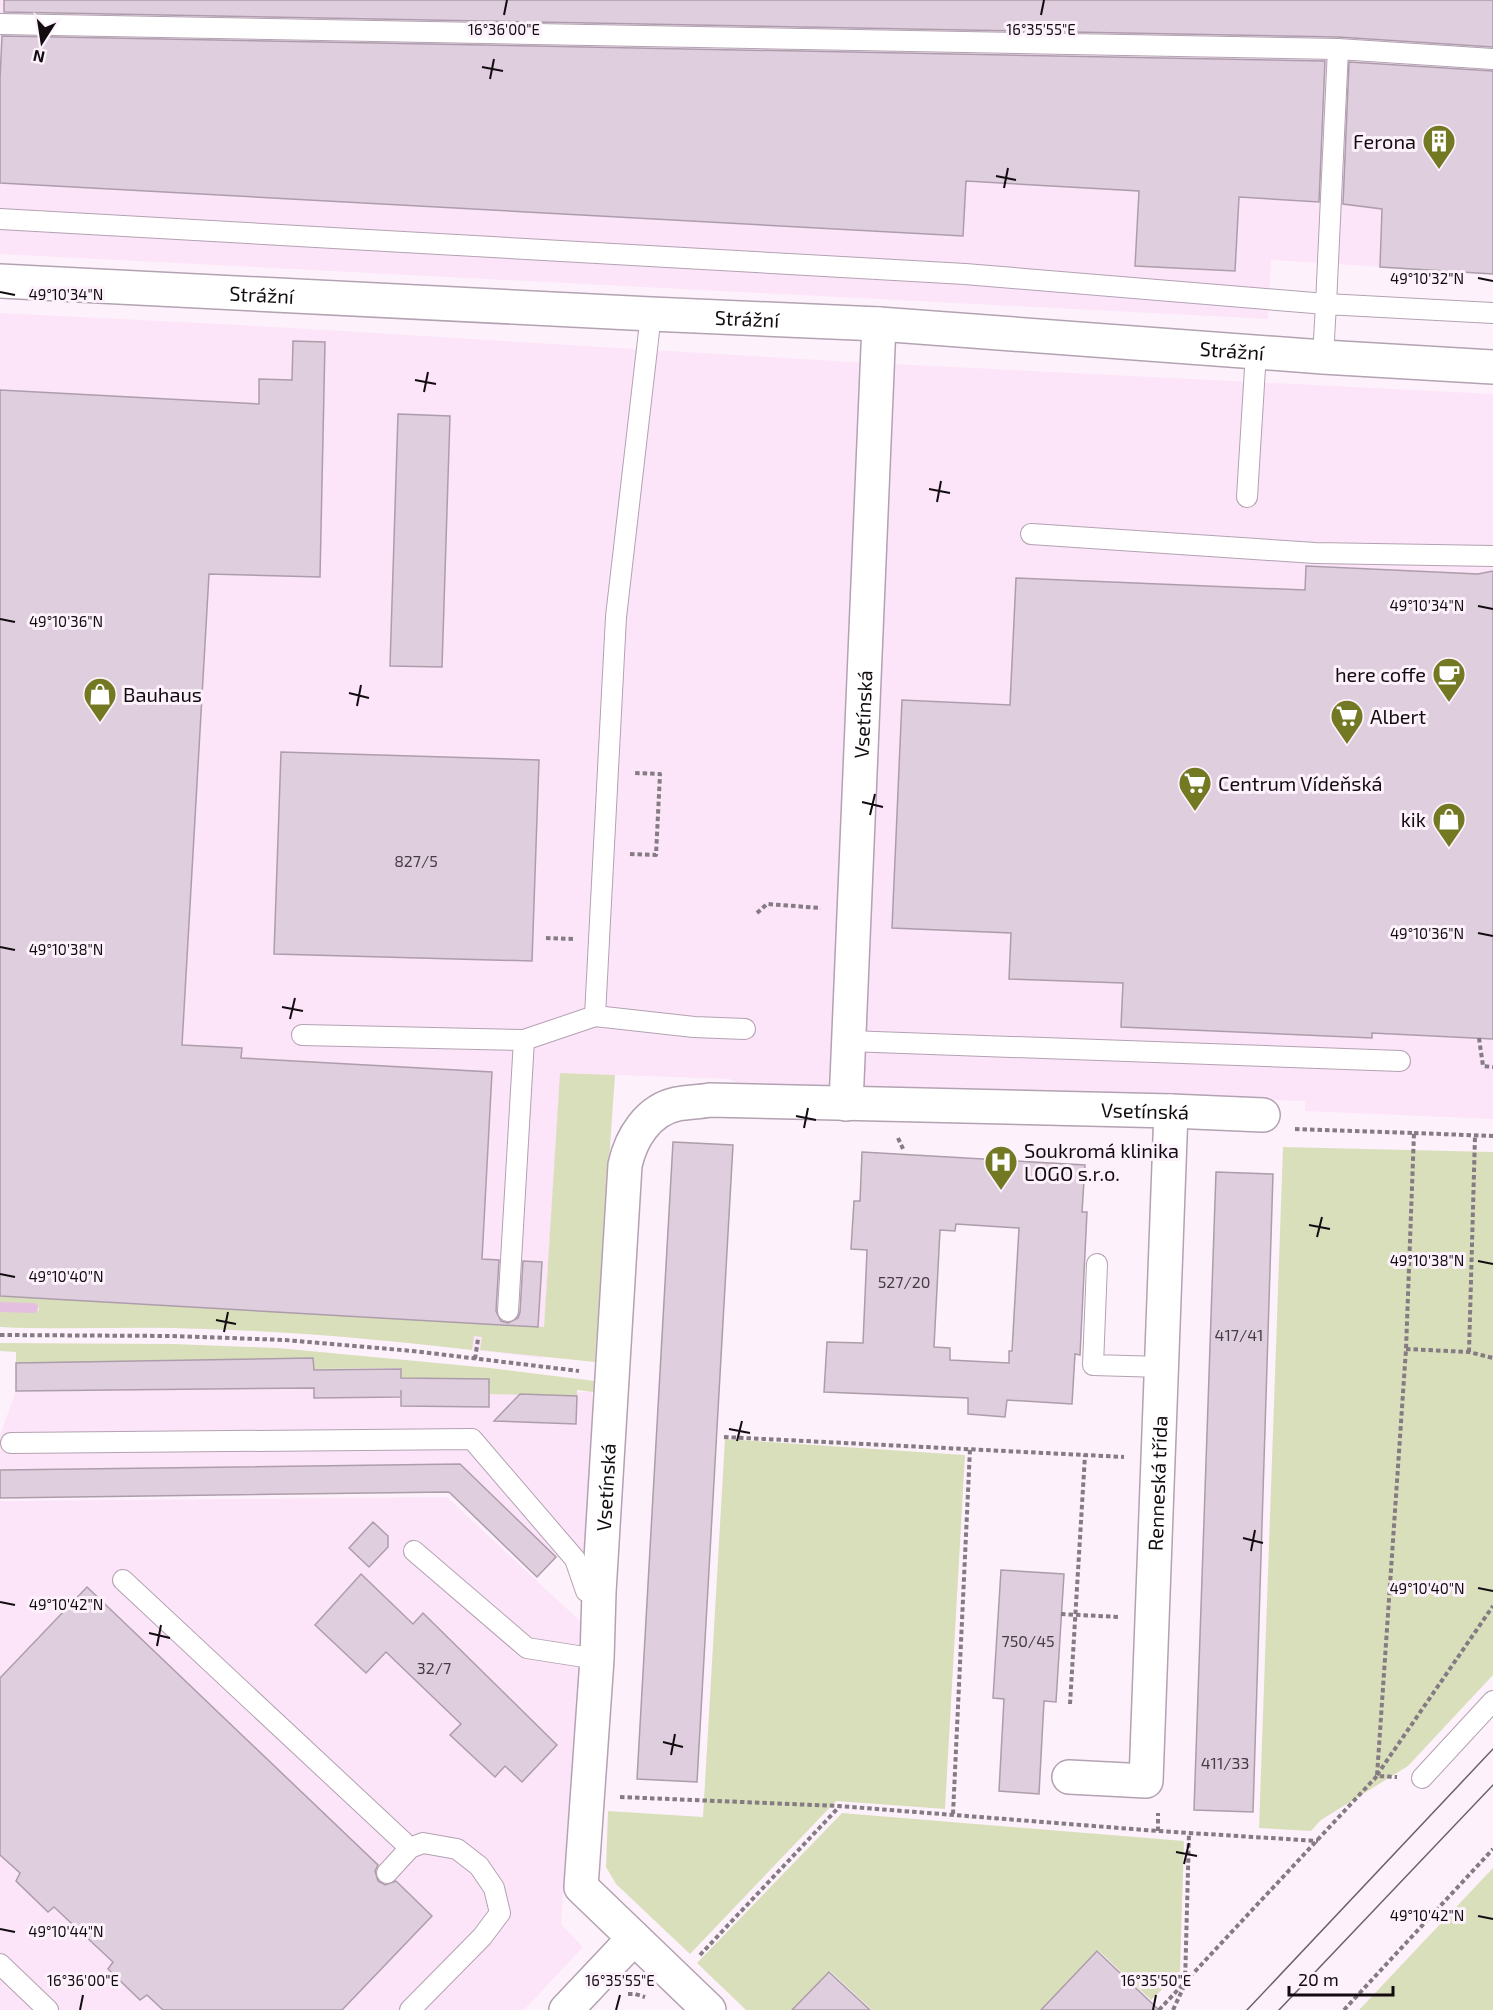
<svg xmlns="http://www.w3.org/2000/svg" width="1493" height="2010" font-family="'Exo 2',sans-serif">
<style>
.built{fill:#fce4f9}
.green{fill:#dadfbb}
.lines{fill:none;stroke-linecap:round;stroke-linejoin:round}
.stream{stroke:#e4bfe0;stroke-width:10}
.building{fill:#dfcedd;stroke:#ad9dab;stroke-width:1.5;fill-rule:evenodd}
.service-casing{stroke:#b3a2b1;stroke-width:22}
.minor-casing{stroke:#b3a2b1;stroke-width:36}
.path{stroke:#847b83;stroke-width:4;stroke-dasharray:4.5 3;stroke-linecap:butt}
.service{stroke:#fff;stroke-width:20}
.minor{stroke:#fff;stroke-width:33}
.tram{stroke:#696268;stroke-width:1.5}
.ticks{fill:none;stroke:#120c11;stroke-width:2}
.labels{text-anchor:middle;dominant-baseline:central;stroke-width:6;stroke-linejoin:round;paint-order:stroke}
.number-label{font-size:16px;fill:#453c44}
.poi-label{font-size:20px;fill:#120c11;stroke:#fdf2fc;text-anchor:start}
.street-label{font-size:20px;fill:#120c11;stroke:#fdf2fc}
.ticks-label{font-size:15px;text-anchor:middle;fill:#120c11;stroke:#fdf2fc;stroke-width:6;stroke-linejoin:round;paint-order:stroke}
</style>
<rect width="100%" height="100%" fill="#fdf2fc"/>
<!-- built -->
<g class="built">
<path d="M0,0H1493V274L1271,260L1268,319L0,254Z"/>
<path d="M0,313L240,325L852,362L1493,394V1119L1305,1111V1101L743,1086L729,1079L561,1073L542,1358L415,1343L286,1332L173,1328L0,1327Z"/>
<path d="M313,1360L314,1369L401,1368V1378L489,1392H592V1423L584,1560L556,1557L539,1575L436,1481V1492L0,1498V1435L16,1391V1363Z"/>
<path d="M447,1497L581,1622L561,1924L583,1947L524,2010H0V1501Z"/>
</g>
<!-- green -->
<g class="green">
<path d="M560,1073L615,1075L595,1362L480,1350L482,1337L474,1336L472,1350C373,1338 273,1330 173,1328C115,1327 57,1330 0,1327V1309L39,1311V1307L0,1305V1296L544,1327Z"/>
<path d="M1283,1147L1493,1152V1675L1408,1766L1321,1820L1311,1831L1259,1828Z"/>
<path d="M0,1343L174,1344L278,1348L490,1368L595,1381L603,1389L592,1392L577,1390V1396L489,1394L401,1378V1368L314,1369L313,1360L16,1363V1352L0,1351Z"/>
<path d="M725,1439L965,1455L945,1809L836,1801L690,1954L616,1884L606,1867L608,1811L703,1817Z"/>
<path d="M842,1813L1184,1841L1180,1972L1151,2000L1098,1950L1041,2010H872L830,1971L793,2010H746L697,1963Z"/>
<path d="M1493,1868V2010H1359Z"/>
</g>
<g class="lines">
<!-- stream -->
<path class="stream" d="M0,1307L33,1308"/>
</g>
<!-- building -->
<g class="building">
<path d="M4,0H1493V47L1338,37L4,12Z"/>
<path d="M2,36L1325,61L1319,202L1239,197L1235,271L1135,266L1139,191L966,181L963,236L0,183V79Z"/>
<path d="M1349,62L1493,71V274L1380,267L1382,209L1343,204Z"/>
<path d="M293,341L325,342L320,577L209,574L182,1045L242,1048L241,1058L492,1072L482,1259L499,1260L496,1311L501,1321L508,1323L518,1318L520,1312L523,1261L542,1262L538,1327L0,1296V390L259,404V379L292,380Z"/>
<path d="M398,414L450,416L442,667L390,666Z"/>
<path d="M1306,566L1478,574L1493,571V1039L1372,1033V1038L1121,1027L1123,983L1009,979L1011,933L892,928L902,700L1010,705L1016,578L1305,590Z"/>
<path d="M281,752L539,760L532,961L274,954Z"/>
<path d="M673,1142L733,1145L697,1782L637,1779Z"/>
<path d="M862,1152L1085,1165L1082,1212H1087L1080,1355L1075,1354L1072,1404L1007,1400L1005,1417L968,1414V1398L824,1392L827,1342L863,1343L867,1250L851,1249L854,1201H860ZM956,1224L1019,1228L1012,1351H1009V1363L950,1360V1348L934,1347L940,1230L955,1231Z"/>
<path d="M1216,1172L1273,1174L1253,1812L1194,1810Z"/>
<path d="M313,1358L314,1370L401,1369V1378L489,1379V1407L401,1406V1390V1397L314,1398V1388L16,1391V1363Z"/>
<path d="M520,1394L577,1396L576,1424L494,1421Z"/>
<path d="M460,1464L556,1557L537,1577L449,1492L0,1498V1470Z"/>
<path d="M373,1522L388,1536V1547L369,1567L349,1548Z"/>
<path d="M1001,1570L1064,1574L1056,1702L1044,1701L1039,1794L999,1791L1004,1699L993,1698Z"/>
<path d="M361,1574L413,1624L423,1613L557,1745L522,1782L505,1766L495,1777L450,1735L461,1724L386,1652L366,1673L315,1625Z"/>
<path d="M87,1587L378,1865L375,1871L378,1881L385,1885L396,1881L432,1916L342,2010H163L147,1995L140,2000L108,1969L113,1962L54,1907L48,1912L16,1881L20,1873L0,1855V1678Z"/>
<path d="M1097,1951L1159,2010H1041Z"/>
<path d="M829,1972L870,2010H792Z"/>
</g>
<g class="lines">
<defs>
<g id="service">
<path d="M0,24L1338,49"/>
<path d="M0,219L965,274L1326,304L1338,49L1493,59"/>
<path d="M1323,357L1326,304L1493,313"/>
<path d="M1247,497L1256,352"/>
<path d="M1031,534L1315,553L1493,556"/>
<path d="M595,1016L694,1027L745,1029"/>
<path d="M302,1035L524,1040"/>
<path d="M849,1041L1400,1061"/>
<path d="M1097,1264L1093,1365L1162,1367"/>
<path d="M508,1311L524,1040L595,1016L616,617L651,314"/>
<path d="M11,1443L472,1439L575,1559L586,1591L599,1592"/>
<path d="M414,1551L527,1648L597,1659"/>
<path d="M123,1580L410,1848"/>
<path d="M1422,1778L1493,1701"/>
<path d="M387,1873L410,1848L423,1843L457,1849L479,1866L494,1888L500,1913L482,1937L410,2010"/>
<path d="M0,1964L48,2010"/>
</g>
<g id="minor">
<path id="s1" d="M0,281L651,314L879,324L1323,357L1493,367"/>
<path id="s2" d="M846,1104L879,324"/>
<path id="s3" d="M1069,1777L1146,1781L1171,1111"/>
<path d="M566,2010L634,1938"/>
<path id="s4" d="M709,2010L581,1887L597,1659L599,1592L625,1165C631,1138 648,1110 677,1104C688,1102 699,1102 710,1100L1171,1111L1263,1115"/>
</g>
</defs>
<!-- service casing -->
<use href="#service" class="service-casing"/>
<!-- minor casing -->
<use href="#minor" class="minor-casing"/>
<!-- path -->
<g class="path">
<path d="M630,854L656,855L660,774L634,773"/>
<path d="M757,913L767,904L821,908"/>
<path d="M546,938L573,939"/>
<path d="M1479,1038L1483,1066L1493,1067"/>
<path d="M1295,1129L1414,1133L1406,1349L1377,1776"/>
<path d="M1414,1133L1493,1136"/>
<path d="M898,1138L904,1151"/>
<path d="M0,1335L173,1336L285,1340L413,1351L579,1371"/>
<path d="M1406,1349L1469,1352L1493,1358"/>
<path d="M1469,1352L1475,1136"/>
<path d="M475,1359L478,1339"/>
<path d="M724,1437L1124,1457"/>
<path d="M1061,1614L1118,1617"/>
<path d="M1070,1704L1085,1455"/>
<path d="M1377,1775L1493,1606"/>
<path d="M620,1797L839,1806L1158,1831L1318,1841"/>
<path d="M953,1814L970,1449"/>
<path d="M1158,1831V1813"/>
<path d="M700,1955L839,1807"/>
<path d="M628,1994H635L645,1997"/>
<path d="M1159,2010L1377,1776L1397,1777"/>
<path d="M1173,2010L1185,1984L1189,1833"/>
<path d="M1344,2010L1493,1849"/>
</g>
<!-- service -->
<use href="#service" class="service"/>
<!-- minor -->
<use href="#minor" class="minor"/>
<!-- tram -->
<g class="tram">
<path d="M1247,2010L1493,1749"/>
<path d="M1279,2010L1493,1785"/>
</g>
</g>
<!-- ticks -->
<path class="ticks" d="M504,15L507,0M1041,15L1044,0M482,67L503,71M490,79L494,59M996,176L1016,180M1004,188L1008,168M1478,278L1493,281M0,292L15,295M415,380L436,384M424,392L428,372M929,489L950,493M937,502L941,481M1478,606L1493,609M0,619L15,622M349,693L369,698M357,706L361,685M862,802L883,807M870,815L875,794M1478,933L1493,936M0,947L15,950M282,1007L303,1011M290,1019L295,998M796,1116L816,1120M804,1128L808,1108M1309,1225L1330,1229M1317,1237L1322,1217M1478,1261L1493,1264M0,1274L15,1277M216,1320L236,1324M224,1332L228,1312M729,1429L750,1433M737,1441L742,1421M1243,1538L1263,1543M1251,1551L1255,1530M1478,1588L1493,1591M0,1602L15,1605M149,1633L170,1638M157,1646L161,1625M663,1742L683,1747M671,1755L675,1734M1176,1852L1197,1856M1184,1864L1189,1843M1478,1916L1493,1919M0,1929L15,1932M80,2010L83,1995M616,2010L620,1995M1153,2010L1156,1995"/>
<!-- icons -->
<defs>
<symbol id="building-pin" viewBox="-11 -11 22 30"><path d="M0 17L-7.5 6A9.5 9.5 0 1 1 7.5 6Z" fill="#737922" stroke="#fdf2fc"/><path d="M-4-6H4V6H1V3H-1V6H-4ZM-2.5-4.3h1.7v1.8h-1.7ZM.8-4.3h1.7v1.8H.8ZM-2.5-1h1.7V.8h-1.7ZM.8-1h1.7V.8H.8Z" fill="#fff"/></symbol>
<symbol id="cafe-pin" viewBox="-11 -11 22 30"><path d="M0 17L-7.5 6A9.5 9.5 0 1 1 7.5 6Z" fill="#737922" stroke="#fdf2fc"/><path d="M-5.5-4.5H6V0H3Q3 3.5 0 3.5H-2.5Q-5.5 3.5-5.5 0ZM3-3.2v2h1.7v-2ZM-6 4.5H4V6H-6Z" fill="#fff"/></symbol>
<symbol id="shop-pin" viewBox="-11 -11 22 30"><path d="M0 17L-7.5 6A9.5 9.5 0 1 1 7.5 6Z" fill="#737922" stroke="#fdf2fc"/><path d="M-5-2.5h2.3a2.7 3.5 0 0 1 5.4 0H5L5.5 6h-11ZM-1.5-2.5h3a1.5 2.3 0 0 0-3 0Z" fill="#fff"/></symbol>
<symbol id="supermarket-pin" viewBox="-11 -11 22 30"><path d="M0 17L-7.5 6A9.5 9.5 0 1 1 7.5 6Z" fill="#737922" stroke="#fdf2fc"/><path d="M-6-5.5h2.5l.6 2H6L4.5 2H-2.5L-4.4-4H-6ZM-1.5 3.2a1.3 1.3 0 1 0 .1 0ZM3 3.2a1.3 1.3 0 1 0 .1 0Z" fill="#fff"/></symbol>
<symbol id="hospital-pin" viewBox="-11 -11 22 30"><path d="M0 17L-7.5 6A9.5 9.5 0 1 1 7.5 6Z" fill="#737922" stroke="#fdf2fc"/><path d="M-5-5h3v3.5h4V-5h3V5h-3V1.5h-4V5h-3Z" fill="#fff"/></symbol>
</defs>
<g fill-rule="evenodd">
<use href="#building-pin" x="1420" y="122" width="38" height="52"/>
<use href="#cafe-pin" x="1430" y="655" width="38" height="52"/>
<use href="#shop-pin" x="81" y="675" width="38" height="52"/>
<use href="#supermarket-pin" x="1328" y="697" width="38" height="52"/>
<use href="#supermarket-pin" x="1176" y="764" width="38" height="52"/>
<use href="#shop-pin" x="1430" y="800" width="38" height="52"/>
<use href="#hospital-pin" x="982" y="1143" width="38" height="52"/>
</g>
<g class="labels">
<!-- number labels -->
<g class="number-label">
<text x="416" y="860">827/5</text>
<text x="904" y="1281">527/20</text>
<text x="1239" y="1334">417/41</text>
<text x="1028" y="1640">750/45</text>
<text x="434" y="1667">32/7</text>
<text x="1225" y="1762">411/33</text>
</g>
<!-- poi labels -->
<g class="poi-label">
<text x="1416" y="141" text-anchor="end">Ferona</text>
<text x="1426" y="674" text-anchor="end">here coffe</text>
<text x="123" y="694">Bauhaus</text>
<text x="1370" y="716">Albert</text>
<text x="1218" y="783">Centrum Vídeňská</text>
<text x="1426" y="819" text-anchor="end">kik</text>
<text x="1024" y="1150">Soukromá klinika<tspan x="1024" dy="23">LOGO s.r.o.</tspan></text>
</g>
<!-- street labels -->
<g class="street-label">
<text stroke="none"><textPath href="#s1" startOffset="262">Strážní</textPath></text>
<text stroke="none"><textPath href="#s1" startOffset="748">Strážní</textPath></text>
<text stroke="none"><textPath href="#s1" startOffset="1234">Strážní</textPath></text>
<text stroke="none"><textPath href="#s2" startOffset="390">Vsetínská</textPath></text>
<text stroke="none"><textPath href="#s4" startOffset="1454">Vsetínská</textPath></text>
<text stroke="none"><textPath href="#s3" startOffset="375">Renneská třída</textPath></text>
<text stroke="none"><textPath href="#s4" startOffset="578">Vsetínská</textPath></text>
</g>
</g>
<g class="ticks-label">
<text x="504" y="35">16°36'00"E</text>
<text x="1041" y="35">16°35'55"E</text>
<text x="1427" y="284">49°10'32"N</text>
<text x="66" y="300">49°10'34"N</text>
<text x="1427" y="611">49°10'34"N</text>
<text x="66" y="627">49°10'36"N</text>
<text x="1427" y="939">49°10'36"N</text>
<text x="66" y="955">49°10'38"N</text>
<text x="1427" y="1266">49°10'38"N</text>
<text x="66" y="1282">49°10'40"N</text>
<text x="1427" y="1594">49°10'40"N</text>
<text x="66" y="1610">49°10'42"N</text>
<text x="1427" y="1921">49°10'42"N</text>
<text x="66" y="1937">49°10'44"N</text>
<text x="83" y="1986">16°36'00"E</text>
<text x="620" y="1986">16°35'55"E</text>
<text x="1156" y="1986">16°35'50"E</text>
</g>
<!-- north arrow -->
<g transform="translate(42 42) rotate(192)" stroke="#fdf2fc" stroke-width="4.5" paint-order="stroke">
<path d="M0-4.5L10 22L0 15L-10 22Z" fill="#120c11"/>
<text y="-9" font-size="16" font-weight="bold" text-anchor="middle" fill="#120c11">N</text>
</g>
<!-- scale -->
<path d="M1289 1986v9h104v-9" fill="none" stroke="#120c11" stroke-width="3"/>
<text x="1298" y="1986" font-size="18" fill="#120c11" stroke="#fdf2fc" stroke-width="4.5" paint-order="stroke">20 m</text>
</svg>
